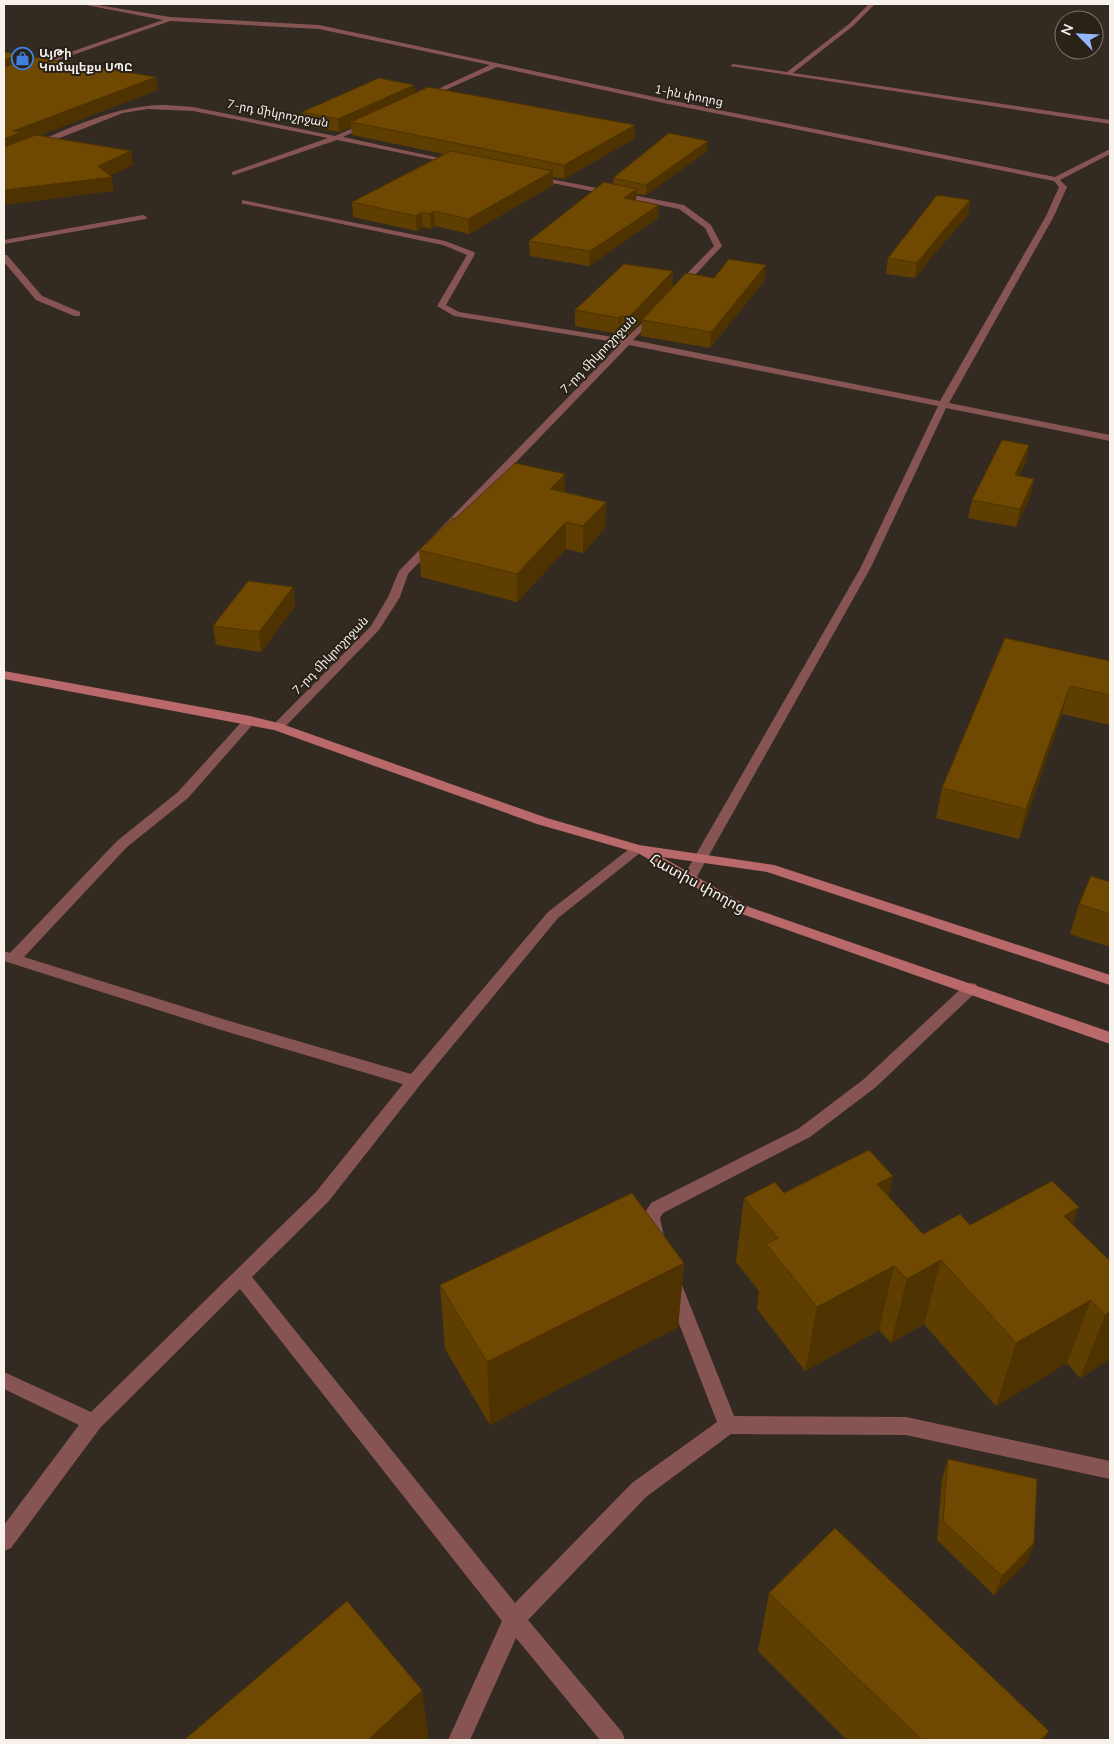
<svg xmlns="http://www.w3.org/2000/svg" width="1114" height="1744" font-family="Mulish,'Noto Sans Armenian',sans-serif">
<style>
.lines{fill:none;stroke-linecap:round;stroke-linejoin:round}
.minor{fill:#875454;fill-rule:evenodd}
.secondary{fill:#b9696a;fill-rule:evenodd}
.wall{fill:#5f3f01}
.shaded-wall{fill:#4e3301}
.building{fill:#6f4901;stroke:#4e3301}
.labels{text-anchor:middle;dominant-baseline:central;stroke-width:4;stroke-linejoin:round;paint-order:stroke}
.far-poi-label{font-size:12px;font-weight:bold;fill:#f7f2ec;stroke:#292218;text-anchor:start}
.far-street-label{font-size:12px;fill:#f7f2ec;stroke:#292218}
.street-label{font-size:15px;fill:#f7f2ec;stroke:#292218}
</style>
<rect width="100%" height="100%" fill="#332b22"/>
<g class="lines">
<!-- minor -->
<g class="minor">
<path d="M81,4H92L170,17L319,25L659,98L1055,177L1110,149V154L1060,180L1067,187L1054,216L949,403L1110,435V441L946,408L871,567L694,882H684L682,879L861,567L938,406L629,345L408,574L400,597L379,630L282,730H274L272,727L274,724L371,626L388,597L399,571L621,343L454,316L437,306L467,255L443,245L245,204H242V200L445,241L474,252L475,254L446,305L459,312L625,339L653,313L657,315L656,317L633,340L940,401L1046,216L1059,187L1054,181L659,102L497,67L425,99L423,96L490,65L319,29L170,21L4,79V75L163,20Z"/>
<path d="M869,4H875L853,26L793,73L1110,120V124L730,66L733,64L787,72L849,24Z"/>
<path d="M166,105L193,107L335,136L369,121L372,123L371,124L343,137L458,162L455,164L337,140L234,175L232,174V172L328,138L193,111L148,109L123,113L4,160V156C54,136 111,104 166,105Z"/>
<path d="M535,176L684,205L711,225L722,246L681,290H675V286L714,246L705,228L679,209L533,179L532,178Z"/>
<path d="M143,215L147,217L146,219L4,244V240Z"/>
<path d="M4,255H7L42,296L80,312V316H74L36,300L4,262Z"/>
<path d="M250,716L256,720L254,723L188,798L127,847L24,957L226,1020L411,1074L548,912L633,846H643L645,849L558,918L420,1085L328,1202L252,1277L515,1603L632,1483L717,1422L664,1285L667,1280L673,1277L679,1280L682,1285L734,1416L906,1417L1110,1461V1479L906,1435L731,1434L646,1497L528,1620L622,1732L625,1740H600L516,1638L470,1740H448L502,1621L240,1289L100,1428L11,1548L4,1551V1525L79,1425L4,1389V1372L91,1412L316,1192L403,1084L218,1029L4,961V951L10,953L117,841L178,792L246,717Z"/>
<path d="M971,983L976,984L978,988L976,992L876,1087L810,1137L663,1213L660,1218L664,1237L661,1242L655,1244L649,1242L642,1217L651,1203L798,1129L864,1079L966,984Z"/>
</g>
<!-- secondary -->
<path class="secondary" d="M4,671L250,716L282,724L547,818L639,845L774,865L1110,975V985L767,872L662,857L749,907L1110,1032V1044L739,913L638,853L537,824L274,730L4,679Z"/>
</g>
<!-- wall -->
<g class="wall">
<path d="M414,85L415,93L635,125V138L564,179L553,177V185L469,234L435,226L431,229L423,227L417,231L353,217L352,202L444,154L352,135L351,127L339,132L303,125L302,112Z"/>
<path d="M707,151L646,195L636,194V200L658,218L589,266L530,256L529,241L613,184V178Z"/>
<path d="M970,200L968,215L935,253L915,278L886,274L888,258Z"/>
<path d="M673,271V287L629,334L620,332L619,334L575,326V310Z"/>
<path d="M714,278L765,280L710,348L641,336L642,320Z"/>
<path d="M1029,445L1025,463L1019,476L1034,479L1030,497L1016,527L968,518L972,500Z"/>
<path d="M565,492L606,502L605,528L583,553L566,549L517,602L421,577L419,550L455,519Z"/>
<path d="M293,587L295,606L261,652L216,645L213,626Z"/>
<path d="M1005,638L1110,661V725L1062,714L1019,839L936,818L942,788Z"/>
<path d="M1110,882V947L1070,934L1079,904Z"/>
<path d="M784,1193L888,1196L923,1234L970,1225H1073L1110,1261V1359L1080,1378L1067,1363L996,1406L924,1324L891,1343L879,1330L805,1371L757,1309L759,1291L736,1262L744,1198Z"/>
<path d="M684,1263L678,1327L490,1425L445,1349L440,1285Z"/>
<path d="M948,1459L1034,1543L1027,1562L994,1595L937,1540L942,1479Z"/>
<path d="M769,1593L1044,1740H847L758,1651Z"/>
</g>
<!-- shaded-wall -->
<g class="shaded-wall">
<path d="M20,54L22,67L4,73V60Z"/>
<path d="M156,77L158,90L23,142L4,154V139L13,131Z"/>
<path d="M414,85L415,98L351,122V127L339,132L338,119Z"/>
<path d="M635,125V138L564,179V165Z"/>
<path d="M708,141L707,151L646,195V185Z"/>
<path d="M131,151L133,165L108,177H112L114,191L4,205V190L98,166Z"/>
<path d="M553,171V185L469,234L468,219Z"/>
<path d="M637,189L636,202L624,198Z"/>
<path d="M970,200L968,215L935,253L915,278L917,263L937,238Z"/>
<path d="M659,205L658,218L589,266L590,251Z"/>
<path d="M434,211L435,226L431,229L430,214Z"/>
<path d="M422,212L423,227L417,231L416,216Z"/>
<path d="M766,265L765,280L710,348L711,332Z"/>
<path d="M673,271V287L629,334V317Z"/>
<path d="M621,316L620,332L619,334V318Z"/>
<path d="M1029,445L1025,463L1011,493L1015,475Z"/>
<path d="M565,474V500L550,489Z"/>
<path d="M1034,479L1030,497L1016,527L1020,509Z"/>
<path d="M606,502L605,528L583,553V526Z"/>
<path d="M566,522V549L517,602V574Z"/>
<path d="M293,587L295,606L261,652L259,632Z"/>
<path d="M1070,686L1062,714L1019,839L1026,809Z"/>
<path d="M893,1176L879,1241L877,1184Z"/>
<path d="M1079,1207L1057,1272L1064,1216Z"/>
<path d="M941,1260L924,1324L891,1343L907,1279Z"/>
<path d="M684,1263L678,1327L490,1425L487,1362Z"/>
<path d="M894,1266L879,1330L805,1371L817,1307Z"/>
<path d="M1091,1300L1067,1363L996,1406L1016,1343Z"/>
<path d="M1110,1311V1359L1080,1378L1105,1315Z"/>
<path d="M1034,1543L1027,1562L994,1595L1002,1576Z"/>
<path d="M422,1690L429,1740H368Z"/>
<path d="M1049,1731L1044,1740H1041Z"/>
</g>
<!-- building -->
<g class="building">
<path d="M4,52L20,54L4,60Z"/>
<path d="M35,57L156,77L13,131L21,132L4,139V67Z"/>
<path d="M379,78L414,85L338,119L302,112Z"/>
<path d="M428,87L635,125L564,165L351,122Z"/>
<path d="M669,133L708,141L646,185L613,178Z"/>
<path d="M36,135L131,151L98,166L112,177L4,190V147Z"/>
<path d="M451,151L553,171L468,219L434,211L430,214L422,212L416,216L352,202Z"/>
<path d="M604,182L637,189L624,198L659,205L590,251L529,241Z"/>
<path d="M937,195L970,200L937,238L917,263L888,258Z"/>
<path d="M729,259L766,265L711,332L642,320L686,273L714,278Z"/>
<path d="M624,264L673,271L629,317L621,316L619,318L575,310Z"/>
<path d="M1002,440L1029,445L1015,475L1034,479L1020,509L972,500Z"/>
<path d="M515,463L565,474L550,489L606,502L583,526L566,522L517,574L419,550L453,518L455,519Z"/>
<path d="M248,581L293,587L259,632L213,626Z"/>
<path d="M1005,638L1110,661V695L1070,686L1026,809L942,788Z"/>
<path d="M1091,876L1110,882V914L1079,904Z"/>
<path d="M869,1150L893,1176L877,1184L923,1234L960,1214L970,1225L1052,1181L1079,1207L1064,1216L1110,1261V1311L1105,1315L1091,1300L1016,1343L941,1260L907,1279L894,1266L817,1307L766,1244L778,1238L744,1198L775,1182L784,1193Z"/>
<path d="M632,1193L684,1263L487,1362L440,1285Z"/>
<path d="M948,1459L1037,1479L1034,1543L1002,1576L943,1521Z"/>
<path d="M835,1528L1049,1731L1041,1740H922L769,1593Z"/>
<path d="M347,1601L422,1690L368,1740H184Z"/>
</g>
<!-- icons -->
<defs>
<symbol id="shop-ring" viewBox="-11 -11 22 22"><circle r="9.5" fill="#292218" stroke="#3f7fe0" stroke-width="1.5"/><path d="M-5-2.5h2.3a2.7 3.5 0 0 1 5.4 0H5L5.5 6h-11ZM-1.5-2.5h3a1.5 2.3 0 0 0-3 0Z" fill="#3f7fe0"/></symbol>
</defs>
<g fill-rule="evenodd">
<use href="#shop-ring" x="10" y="46" width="25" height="25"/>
</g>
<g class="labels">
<!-- far-poi labels -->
<g class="far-poi-label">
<text x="39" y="52">ԱյԹի<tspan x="39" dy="14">Կոմպլեքս ՍՊԸ</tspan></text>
</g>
<!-- far-street labels -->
<g class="far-street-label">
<text transform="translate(689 95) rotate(11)">1-ին փողոց</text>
<text transform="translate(278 113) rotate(11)">7-րդ միկրոշրջան</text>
<text transform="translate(598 354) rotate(-46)">7-րդ միկրոշրջան</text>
<text transform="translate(330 655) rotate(-46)">7-րդ միկրոշրջան</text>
</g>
<!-- street labels -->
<g class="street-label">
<text transform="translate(698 883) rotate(29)">Հատիս փողոց</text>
</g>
</g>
<!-- border -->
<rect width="1114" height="1744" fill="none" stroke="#f7f2ec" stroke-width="10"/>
<!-- north arrow -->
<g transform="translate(1079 35) rotate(294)"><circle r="24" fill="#292218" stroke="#7b756d"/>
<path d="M0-4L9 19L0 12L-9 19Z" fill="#94b7fd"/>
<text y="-8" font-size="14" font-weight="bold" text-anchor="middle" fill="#f7f2ec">N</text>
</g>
</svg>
